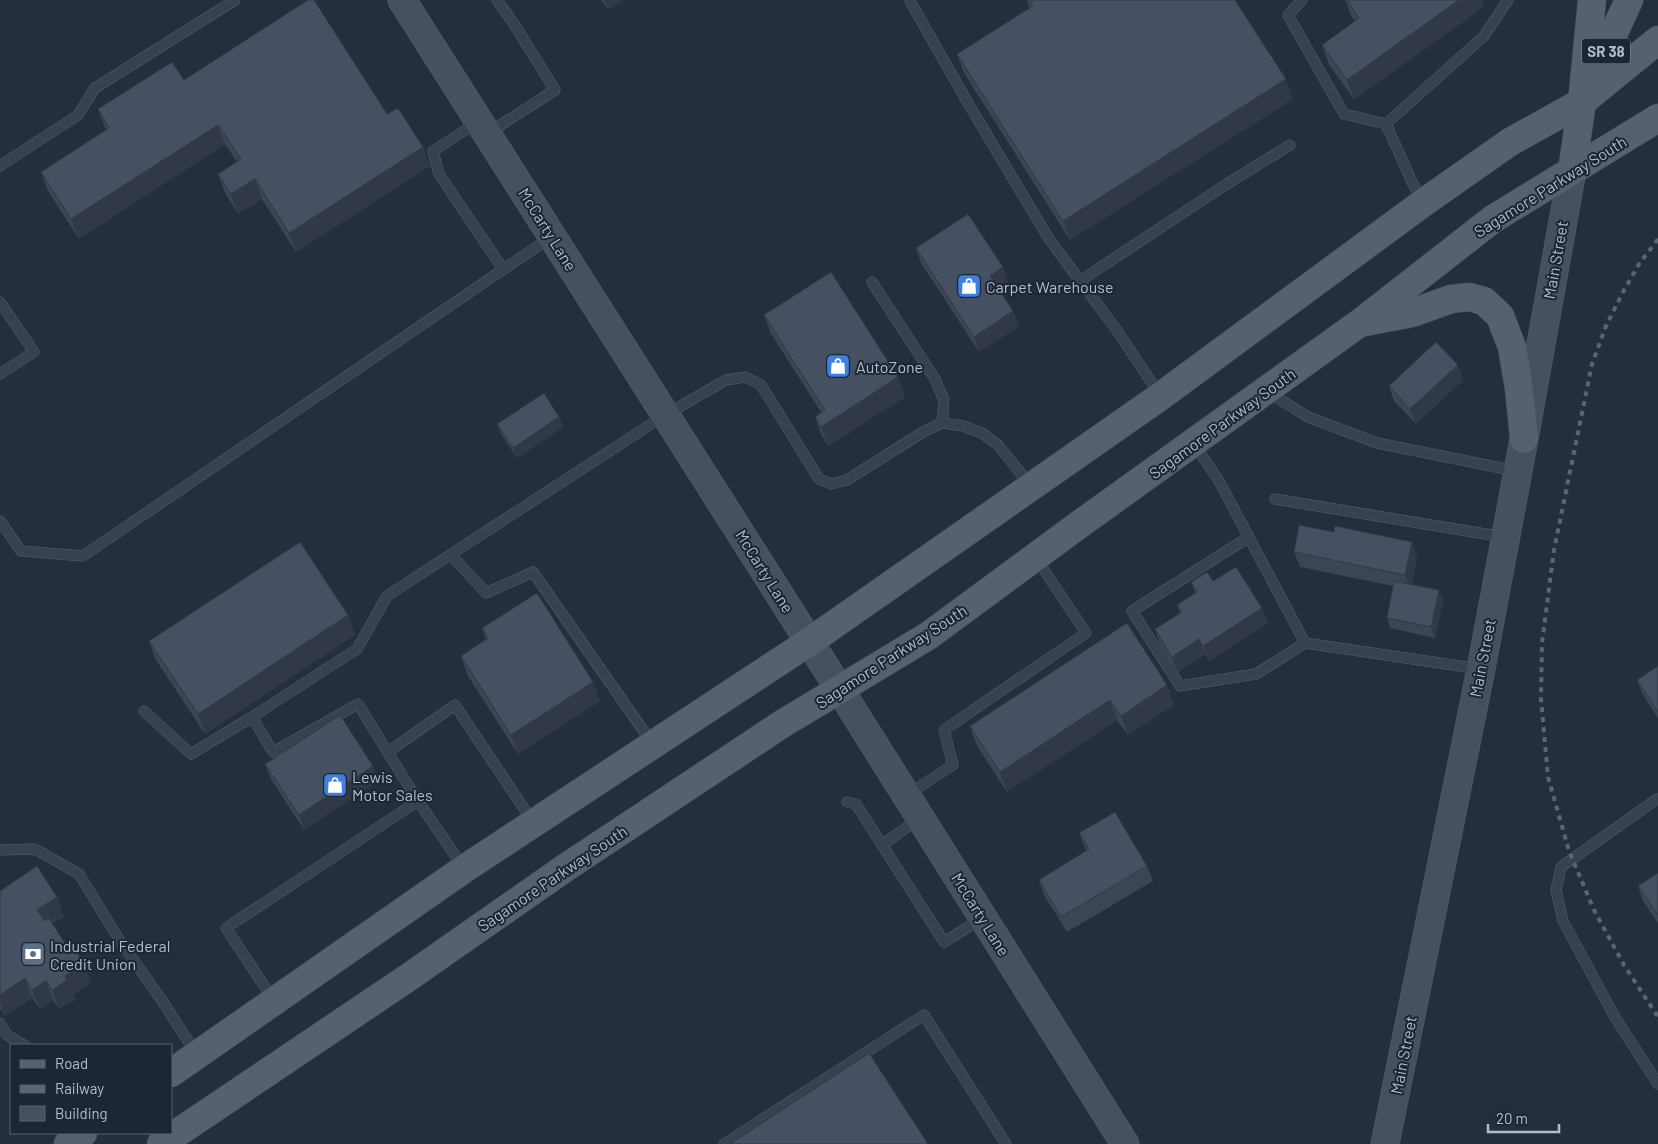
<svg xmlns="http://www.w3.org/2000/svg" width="1658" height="1144" font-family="Barlow,sans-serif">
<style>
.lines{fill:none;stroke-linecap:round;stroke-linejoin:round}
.service-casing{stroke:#565f6c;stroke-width:11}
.secondary-casing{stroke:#565f6c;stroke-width:29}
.primary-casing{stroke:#414a57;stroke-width:29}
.service{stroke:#38414e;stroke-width:10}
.secondary{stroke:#465061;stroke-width:28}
.primary{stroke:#56606e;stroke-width:28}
.rail{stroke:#5a6575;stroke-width:4;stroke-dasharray:5 5;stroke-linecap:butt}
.wall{fill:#3b4654}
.shaded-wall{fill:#303945}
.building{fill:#455162;stroke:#303945}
.labels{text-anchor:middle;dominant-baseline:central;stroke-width:4;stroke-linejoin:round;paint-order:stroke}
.shield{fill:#1d2633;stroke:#878f9c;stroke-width:1}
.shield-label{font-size:15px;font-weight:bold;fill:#b4bcc9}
.street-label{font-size:16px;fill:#b4bcc9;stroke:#1d2633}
.poi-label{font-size:16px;fill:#b4bcc9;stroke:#1d2633;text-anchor:start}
</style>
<rect width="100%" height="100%" fill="#242f3e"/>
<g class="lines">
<defs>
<g id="service">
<path d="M911,0L910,1L968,103L1049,239L1116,329L1160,395"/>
<path d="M1302,0L1288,15L1344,114L1386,124"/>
<path d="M478,122L433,151L439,174L503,269"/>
<path d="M488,133L555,90L514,24L497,0"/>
<path d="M0,166L78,115L95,88L235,0"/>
<path d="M1423,202L1412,182L1386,124L1484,36L1508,0"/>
<path d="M1080,281L1222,187L1290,145"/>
<path d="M872,282L935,379L944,400L942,423"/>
<path d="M0,302L34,352L0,374"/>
<path d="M1268,392L1308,417L1377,443L1516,471"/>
<path d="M1194,444L1219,481L1305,643L1256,674L1180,686L1132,611L1249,537"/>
<path d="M1275,499L1504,537"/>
<path d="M0,521L21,551L83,556L551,237"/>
<path d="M451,555L486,593L533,572L652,743"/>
<path d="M1305,643L1480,669"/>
<path d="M144,711L191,754L252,717L357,649L387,596L665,415L726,380L746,377L761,385L819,479L831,484L847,480L923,432L942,423L963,426L982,433L998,445L1031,486"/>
<path d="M252,717L273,752L358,704L418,801"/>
<path d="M388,752L455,705L533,822"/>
<path d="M907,795L953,765L944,730L1086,633L1036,558"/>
<path d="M1657,799L1561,867L1556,890L1563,921L1616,1019L1658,1084"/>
<path d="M847,802L856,804L944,942L981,919"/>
<path d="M882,845L920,818"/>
<path d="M0,850L35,849L79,874L120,941L163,1002L197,1055"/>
<path d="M274,1001L226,928L418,801L463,867"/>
<path d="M0,1023L7,1035L24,1045"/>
<path d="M724,1144L924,1015L1006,1144"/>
</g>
<g id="secondary">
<path d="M402,0L840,690L1125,1144"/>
<path d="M1385,1144L1481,669L1524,439L1572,171"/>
</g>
<g id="primary">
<path d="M1590,85L1629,0"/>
<path d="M1572,171L1582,102L1592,0"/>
<path d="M1365,322L1412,313L1451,299L1469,297L1484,301L1500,316L1512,347L1519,389L1524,439"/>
<path d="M171,1073L464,869L809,642L1161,396L1423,203L1510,142L1582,102L1658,40"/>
<path d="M68,1144L83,1133"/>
<path d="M161,1144L409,977L565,868L782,724L928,636L1080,524L1361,322L1493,219L1658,118"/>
</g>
</defs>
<!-- service casing -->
<use href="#service" class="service-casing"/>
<!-- secondary casing -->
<use href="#secondary" class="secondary-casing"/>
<!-- primary casing -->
<use href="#primary" class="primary-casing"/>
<!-- service -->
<use href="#service" class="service"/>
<!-- secondary -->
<use href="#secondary" class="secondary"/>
<!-- primary -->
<use href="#primary" class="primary"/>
<!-- rail -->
<path class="rail" d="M1658,239L1639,264L1623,292L1606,326L1592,364L1554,550L1542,643L1541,699L1548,777L1569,851L1594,910L1624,965L1658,1017"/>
</g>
<!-- wall -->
<g class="wall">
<path d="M601,0H624L608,10Z"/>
<path d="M1027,0H1235L1293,99L1070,240L964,73L957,54L1029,8Z"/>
<path d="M1345,0H1482L1484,7L1354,99L1329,65L1322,45L1355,21L1351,15Z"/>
<path d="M184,80L387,114L423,147L430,166L296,252L262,199L238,214L225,193L218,174L237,162L225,144L79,239L48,191L41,172L106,130L98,109Z"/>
<path d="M916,248L1008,282L999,289L1019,326L979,352L921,263Z"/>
<path d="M764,315L898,377L905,397L828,446L822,436L815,417L821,412L771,334Z"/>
<path d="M1463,380L1416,424L1394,401L1389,386Z"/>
<path d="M559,417L563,427L517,458L501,434L497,424Z"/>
<path d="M1294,552L1417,557L1412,585L1439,590L1443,601L1435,638L1390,628L1387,618L1393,586L1300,567Z"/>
<path d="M1213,581L1268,623L1209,661L1205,654L1178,672L1160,644L1155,629L1180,613L1177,605L1195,593L1191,582Z"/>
<path d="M348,615L355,635L205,734L156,660L149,641Z"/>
<path d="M482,628L593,682L600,701L518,754L468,676L461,656L486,640Z"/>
<path d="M1658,666V718L1643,695L1637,680Z"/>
<path d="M1167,685L1174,705L1128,735L1117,720L1007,792L977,746L970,726Z"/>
<path d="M265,764L373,766L378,781L304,830L271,779Z"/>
<path d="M1079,833L1147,866L1153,881L1067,932L1044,895L1039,880L1086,851Z"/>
<path d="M1658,873V923L1643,901L1638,886Z"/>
<path d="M0,891L57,897L64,917L52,924L91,983L73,995L74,1000L59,1009L53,1000L40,1009L32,998L5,1016L0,1009Z"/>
</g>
<!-- shaded-wall -->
<g class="shaded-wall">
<path d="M604,0H624L608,10Z"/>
<path d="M1459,0H1482L1484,7L1354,99L1347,80Z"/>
<path d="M1286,79L1293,99L1070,240L1063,221Z"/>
<path d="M218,125L225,144L79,239L71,219Z"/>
<path d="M423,147L430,166L296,252L289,233Z"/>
<path d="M255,179L262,199L238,214L231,194Z"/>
<path d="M1003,267L1008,282L995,291L990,276Z"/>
<path d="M1013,311L1019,326L979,352L974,337Z"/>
<path d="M1458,365L1463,380L1416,424L1410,409Z"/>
<path d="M898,377L905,397L828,446L821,427Z"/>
<path d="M559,417L563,427L517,458L513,448Z"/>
<path d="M1412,542L1417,557L1411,590L1405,575Z"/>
<path d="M1439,590L1443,601L1435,638L1431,627Z"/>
<path d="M1262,608L1268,623L1209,661L1203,646Z"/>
<path d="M348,615L355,635L205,734L198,714Z"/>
<path d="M1199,639L1205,654L1178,672L1172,657Z"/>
<path d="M593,682L600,701L518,754L511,735Z"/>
<path d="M1167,685L1174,705L1128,735L1121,716Z"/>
<path d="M1110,700L1117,720L1007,792L1000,772Z"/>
<path d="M373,766L378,781L304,830L299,815Z"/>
<path d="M57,897L64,917L44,929L37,910Z"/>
<path d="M84,963L91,983L73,995L74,1000L59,1009L52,990L65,976Z"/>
<path d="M25,978L32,998L5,1016L0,1003V995Z"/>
<path d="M46,981L53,1000L40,1009L32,990Z"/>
</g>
<!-- building -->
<g class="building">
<path d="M308,0H314L387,114L398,108L423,147L289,233L255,179L231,194L218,174L241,159L218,125L71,219L41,172L109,128L98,109L172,62L184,80Z"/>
<path d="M1029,0H1235L1286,79L1063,221L957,54L1033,6Z"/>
<path d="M1347,0H1459L1347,80L1322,45L1359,18Z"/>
<path d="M968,214L1003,267L990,276L1013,311L974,337L916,248Z"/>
<path d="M831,272L898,377L821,427L815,417L825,410L764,315Z"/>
<path d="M1436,342L1458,365L1410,409L1389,386Z"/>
<path d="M544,393L559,417L513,448L497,424Z"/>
<path d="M1299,525L1334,532L1335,526L1412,542L1405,575L1294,552Z"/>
<path d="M300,542L348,615L198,714L149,641Z"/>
<path d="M1236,567L1262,608L1203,646L1199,639L1172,657L1155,629L1182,612L1177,605L1197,592L1191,582L1207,572L1213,581Z"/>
<path d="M1394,581L1439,590L1431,627L1387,618Z"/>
<path d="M537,593L593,682L511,735L461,656L488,638L482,628Z"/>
<path d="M1127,623L1167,685L1121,716L1110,700L1000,772L970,726Z"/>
<path d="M1658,666V712L1637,680Z"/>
<path d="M340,715L373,766L299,815L265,764Z"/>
<path d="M1115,812L1147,866L1061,917L1039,880L1089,849L1079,833Z"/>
<path d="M37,866L57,897L37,910L45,921L49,918L69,950L73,947L84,963L65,976L67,980L52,990L46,981L32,990L25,978L0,995V891Z"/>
<path d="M1658,873V915L1638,886Z"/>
<path d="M869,1053L928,1144H730Z"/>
</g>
<!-- icons -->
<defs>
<symbol id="shop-square" viewBox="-11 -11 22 22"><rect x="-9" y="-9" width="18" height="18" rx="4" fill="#3f7fe0" stroke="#1d2633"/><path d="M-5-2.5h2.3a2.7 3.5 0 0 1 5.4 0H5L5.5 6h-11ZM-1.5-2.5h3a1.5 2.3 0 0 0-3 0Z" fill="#fff"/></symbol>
<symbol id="bank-square" viewBox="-11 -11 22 22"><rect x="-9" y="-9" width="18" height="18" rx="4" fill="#5c6f8a" stroke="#1d2633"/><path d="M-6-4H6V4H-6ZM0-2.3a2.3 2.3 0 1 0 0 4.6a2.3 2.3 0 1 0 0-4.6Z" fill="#fff"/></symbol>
</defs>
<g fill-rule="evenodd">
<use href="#shop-square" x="955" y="272" width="28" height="28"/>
<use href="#shop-square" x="824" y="352" width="28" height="28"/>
<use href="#shop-square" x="321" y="771" width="28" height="28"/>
<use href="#bank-square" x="19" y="940" width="28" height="28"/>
</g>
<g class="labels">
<!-- shield labels -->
<rect class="shield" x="1582" y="38.5" width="48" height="25" rx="4"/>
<g class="shield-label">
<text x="1606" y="51">SR 38</text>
</g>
<!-- street labels -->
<g class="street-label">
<text transform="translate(1550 186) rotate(-32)">Sagamore Parkway South</text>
<text transform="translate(548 229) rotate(58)">McCarty Lane</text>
<text transform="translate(1555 260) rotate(-80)">Main Street</text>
<text transform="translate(1222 423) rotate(-36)">Sagamore Parkway South</text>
<text transform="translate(765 571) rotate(58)">McCarty Lane</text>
<text transform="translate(891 656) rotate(-33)">Sagamore Parkway South</text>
<text transform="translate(1482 658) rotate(-79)">Main Street</text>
<text transform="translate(552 878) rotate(-34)">Sagamore Parkway South</text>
<text transform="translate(981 914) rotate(58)">McCarty Lane</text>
<text transform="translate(1403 1055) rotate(-79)">Main Street</text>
</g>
<!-- poi labels -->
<g class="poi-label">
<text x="986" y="286">Carpet Warehouse</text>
<text x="856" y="366">AutoZone</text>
<text x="352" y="776">Lewis<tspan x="352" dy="18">Motor Sales</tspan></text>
<text x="50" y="945">Industrial Federal<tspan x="50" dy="18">Credit Union</tspan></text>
</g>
</g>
<!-- legend -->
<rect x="10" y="1044" width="162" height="90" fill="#1d2633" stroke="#59626f"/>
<rect x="20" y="1060" width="25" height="8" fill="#56606e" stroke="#59626f"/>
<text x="55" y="1069" font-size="15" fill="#b4bcc9">Road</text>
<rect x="20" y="1085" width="25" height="8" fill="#5a6575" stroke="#59626f"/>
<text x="55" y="1094" font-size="15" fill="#b4bcc9">Railway</text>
<rect x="20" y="1106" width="25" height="15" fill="#455162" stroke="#59626f"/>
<text x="55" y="1119" font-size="15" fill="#b4bcc9">Building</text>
<!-- scale -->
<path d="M1488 1124v8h71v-8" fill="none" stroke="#b4bcc9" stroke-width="2.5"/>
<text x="1496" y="1124" font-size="15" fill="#b4bcc9" stroke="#1d2633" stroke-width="4" paint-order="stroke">20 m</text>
</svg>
